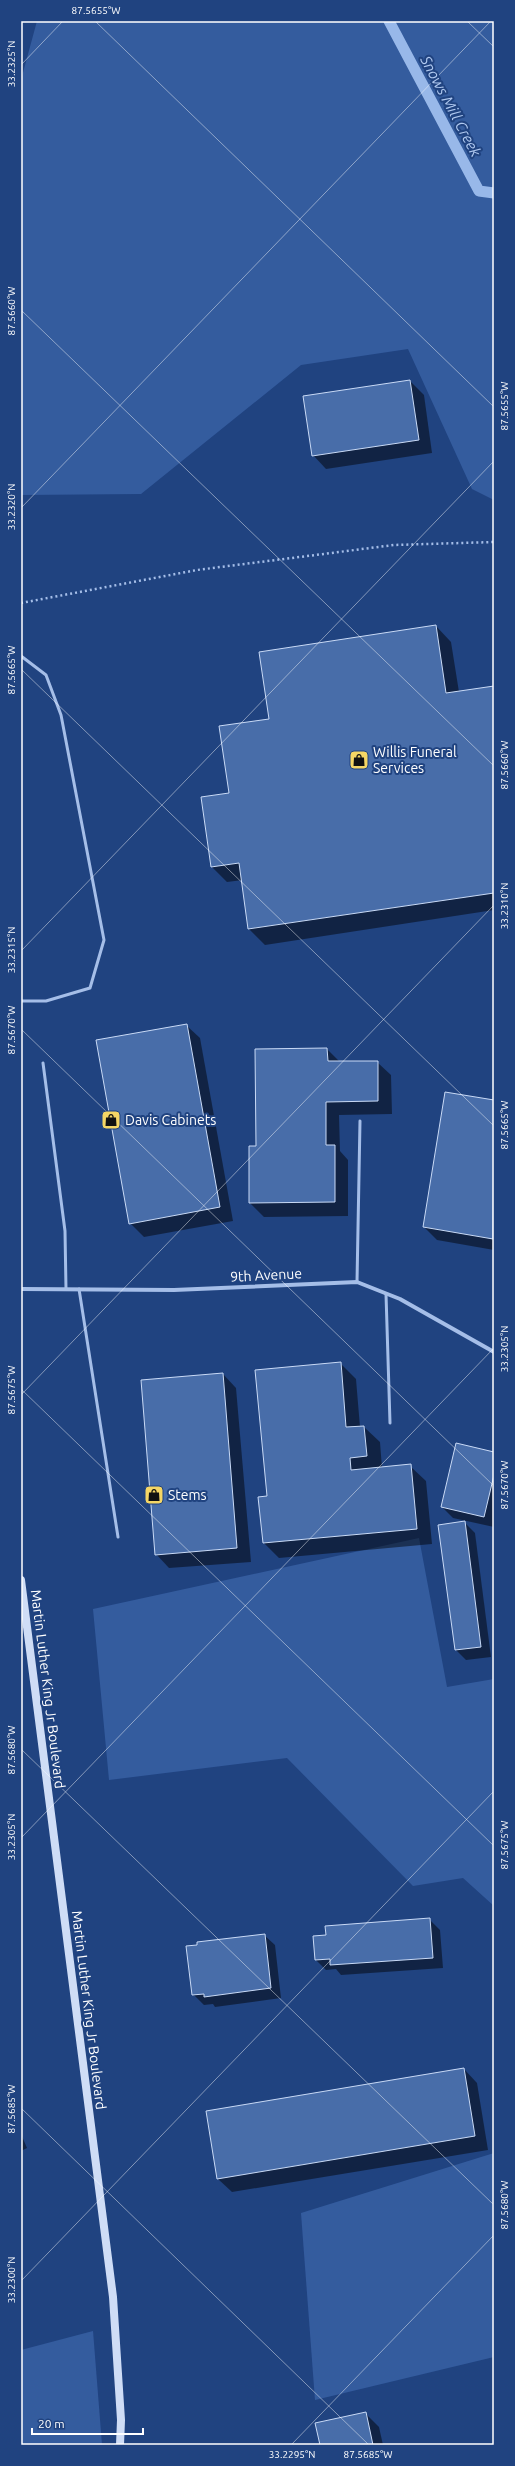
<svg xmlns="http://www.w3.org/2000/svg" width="515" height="2466" font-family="Ubuntu,sans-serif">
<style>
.green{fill:#345c9e}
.shadow{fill:#0007}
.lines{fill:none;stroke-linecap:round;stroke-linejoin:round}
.stream{stroke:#98b8e9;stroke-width:11}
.building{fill:#486da9;stroke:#c9daf6}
.path{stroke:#a5bee8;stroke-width:2.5;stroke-dasharray:2 3;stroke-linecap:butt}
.service{stroke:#a5bee8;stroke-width:3}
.minor{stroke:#a5bee8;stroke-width:4}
.secondary{stroke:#cfddf6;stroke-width:8}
.ticks{fill:none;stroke:#fff;stroke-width:1;stroke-opacity:0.45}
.labels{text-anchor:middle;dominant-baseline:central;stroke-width:4;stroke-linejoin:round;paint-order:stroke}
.poi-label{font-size:14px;fill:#fff;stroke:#204380;text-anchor:start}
.street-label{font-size:14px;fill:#fff;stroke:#204380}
.water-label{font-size:15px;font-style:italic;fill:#b0c9f0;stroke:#204380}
.neatline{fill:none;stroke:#fff;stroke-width:1.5}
.ticks-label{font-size:10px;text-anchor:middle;fill:#fff}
</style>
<rect width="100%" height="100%" fill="#204380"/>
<!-- green -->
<g class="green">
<path d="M37,21H494V500L472,489L408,349L301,365L141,494L21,495V80Z"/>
<path d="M419,1538L447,1687L494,1679V1906L463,1878L413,1886L287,1758L109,1780L93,1609Z"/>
<path d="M494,2153V2357L315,2400L301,2213Z"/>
<path d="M93,2331L102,2445H21V2350Z"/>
</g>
<!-- shadow -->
<g class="shadow">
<path d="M410,381L424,395L432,453L326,469L313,455Z"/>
<path d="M436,626L451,642L459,692L494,687V910L265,945L249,929L243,880L227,882L212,867L230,793L270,720Z"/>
<path d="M186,1025L200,1038L233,1221L144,1237L130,1223Z"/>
<path d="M327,1049L340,1062H377L391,1075L392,1114L339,1115L340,1151L348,1160V1216L264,1217L250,1203V1147H257Z"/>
<path d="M446,1093L494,1101V1250L437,1240L424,1227Z"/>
<path d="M340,1363L356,1379L360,1427H364L380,1442L382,1468L410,1466L426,1481L432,1544L279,1558L264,1543L268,1497Z"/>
<path d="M223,1374L236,1388L251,1562L169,1568L156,1554Z"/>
<path d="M494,1453V1527L453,1518L442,1507Z"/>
<path d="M464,1522L475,1533L491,1657L466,1660L456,1650Z"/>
<path d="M429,1919L440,1930L443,1968L341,1975L336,1969L326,1970L316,1960L327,1936Z"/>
<path d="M264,1935L275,1945L281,1998L215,2007L213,2004L204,2005L193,1994Z"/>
<path d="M464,2069L477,2083L488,2150L232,2192L218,2179Z"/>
<path d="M21,2134L27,2148L21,2151Z"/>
<path d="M365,2413L379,2427L383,2445H321Z"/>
</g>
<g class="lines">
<!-- stream -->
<path class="stream" d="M389,21L479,191L494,193"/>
</g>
<!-- building -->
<g class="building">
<path d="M410,380L419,440L312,456L303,396Z"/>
<path d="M436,625L446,693L494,686V893L248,929L239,863L211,867L201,797L229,793L219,726L269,719L259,652Z"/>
<path d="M187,1024L220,1207L129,1224L96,1040Z"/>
<path d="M327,1048L328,1061H378V1101L326,1102V1145H335V1202L249,1203V1146H256L255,1049Z"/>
<path d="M445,1092L494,1100L493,1239L423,1227Z"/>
<path d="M341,1362L346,1427L364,1426L367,1456L350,1458L351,1470L411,1464L417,1529L263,1543L258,1497L267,1496L255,1370Z"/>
<path d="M223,1373L237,1548L155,1555L141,1380Z"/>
<path d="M456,1443L494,1452V1475L484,1517L441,1507Z"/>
<path d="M465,1521L481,1647L455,1650L438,1525Z"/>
<path d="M430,1918L433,1958L330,1965V1959L315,1960L313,1936L326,1935L325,1926Z"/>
<path d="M265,1934L271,1988L204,1997V1994L192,1995L186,1946L197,1945V1942Z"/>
<path d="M464,2068L475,2136L217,2179L206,2111Z"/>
<path d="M366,2412L373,2445H320L315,2423Z"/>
</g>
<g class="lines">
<!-- path -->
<path class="path" d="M21,603L197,570L394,545L494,542"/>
<!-- service -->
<g class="service">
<path d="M21,656L46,675L61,715L104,940L90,988L46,1001H21"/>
<path d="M43,1063L65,1231L66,1289"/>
<path d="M357,1282L360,1121"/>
<path d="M79,1289L118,1537"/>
<path d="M386,1294L390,1423"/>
</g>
<!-- minor -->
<path class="minor" d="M21,1289L174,1290L357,1282L400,1299L494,1352"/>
<!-- secondary -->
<path class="secondary" d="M21,1580L113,2297L121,2420L120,2445"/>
</g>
<!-- ticks -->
<path class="ticks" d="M95,21L494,407M467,21L494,47M21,65L63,21M21,310L494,766M21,508L491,21M21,669L494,1126M21,951L494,461M21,1029L494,1486M21,1389L494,1846M21,1395L494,905M21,1749L494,2205M21,1838L494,1348M21,2108L369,2445M21,2281L494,1791M291,2445L494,2235"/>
<!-- icons -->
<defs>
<symbol id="shop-square" viewBox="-11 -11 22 22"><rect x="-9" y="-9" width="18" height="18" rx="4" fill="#f5d665" stroke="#204380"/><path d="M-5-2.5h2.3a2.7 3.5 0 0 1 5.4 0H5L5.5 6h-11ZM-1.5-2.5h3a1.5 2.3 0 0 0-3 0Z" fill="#111"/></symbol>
</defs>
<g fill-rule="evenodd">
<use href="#shop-square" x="348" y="749" width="22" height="22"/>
<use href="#shop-square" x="100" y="1109" width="22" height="22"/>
<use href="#shop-square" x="143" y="1484" width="22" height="22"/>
</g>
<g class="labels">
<!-- poi labels -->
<g class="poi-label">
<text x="373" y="752">Willis Funeral<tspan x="373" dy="16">Services</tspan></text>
<text x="125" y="1120">Davis Cabinets</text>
<text x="168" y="1495">Stems</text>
</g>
<!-- street labels -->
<g class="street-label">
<text transform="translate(266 1275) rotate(-3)">9th Avenue</text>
<text transform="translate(48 1689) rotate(83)">Martin Luther King Jr Boulevard</text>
<text transform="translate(89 2010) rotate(83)">Martin Luther King Jr Boulevard</text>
</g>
<!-- water labels -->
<g class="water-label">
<text transform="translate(451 106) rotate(62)">Snows Mill Creek</text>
</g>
</g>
<!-- border -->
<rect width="515" height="2466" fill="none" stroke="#204380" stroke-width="44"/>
<!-- scale -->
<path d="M32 2428v6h111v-6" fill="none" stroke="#ffffff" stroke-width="2"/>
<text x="38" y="2428" font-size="12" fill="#ffffff" stroke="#204380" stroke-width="3" paint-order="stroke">20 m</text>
<rect x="22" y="22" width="471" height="2422" class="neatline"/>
<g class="ticks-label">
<text x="96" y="14">87.5655°W</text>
<text transform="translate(11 64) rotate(-90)" y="4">33.2325°N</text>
<text transform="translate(11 311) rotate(-90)" y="4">87.5660°W</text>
<text transform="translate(504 406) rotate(-90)" y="4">87.5655°W</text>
<text transform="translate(11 507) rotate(-90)" y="4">33.2320°N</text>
<text transform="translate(11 670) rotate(-90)" y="4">87.5665°W</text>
<text transform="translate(504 765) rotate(-90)" y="4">87.5660°W</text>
<text transform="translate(504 906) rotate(-90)" y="4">33.2310°N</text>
<text transform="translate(11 950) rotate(-90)" y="4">33.2315°N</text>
<text transform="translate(11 1030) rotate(-90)" y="4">87.5670°W</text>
<text transform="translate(504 1125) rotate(-90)" y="4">87.5665°W</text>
<text transform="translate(504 1349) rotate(-90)" y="4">33.2305°N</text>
<text transform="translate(11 1390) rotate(-90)" y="4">87.5675°W</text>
<text transform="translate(504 1485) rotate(-90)" y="4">87.5670°W</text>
<text transform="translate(11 1750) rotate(-90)" y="4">87.5680°W</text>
<text transform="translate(11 1837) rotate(-90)" y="4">33.2305°N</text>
<text transform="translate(504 1845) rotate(-90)" y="4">87.5675°W</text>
<text transform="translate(11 2109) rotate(-90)" y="4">87.5685°W</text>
<text transform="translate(504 2205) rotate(-90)" y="4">87.5680°W</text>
<text transform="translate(11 2280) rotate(-90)" y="4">33.2300°N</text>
<text x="292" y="2458">33.2295°N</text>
<text x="368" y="2458">87.5685°W</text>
</g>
</svg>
